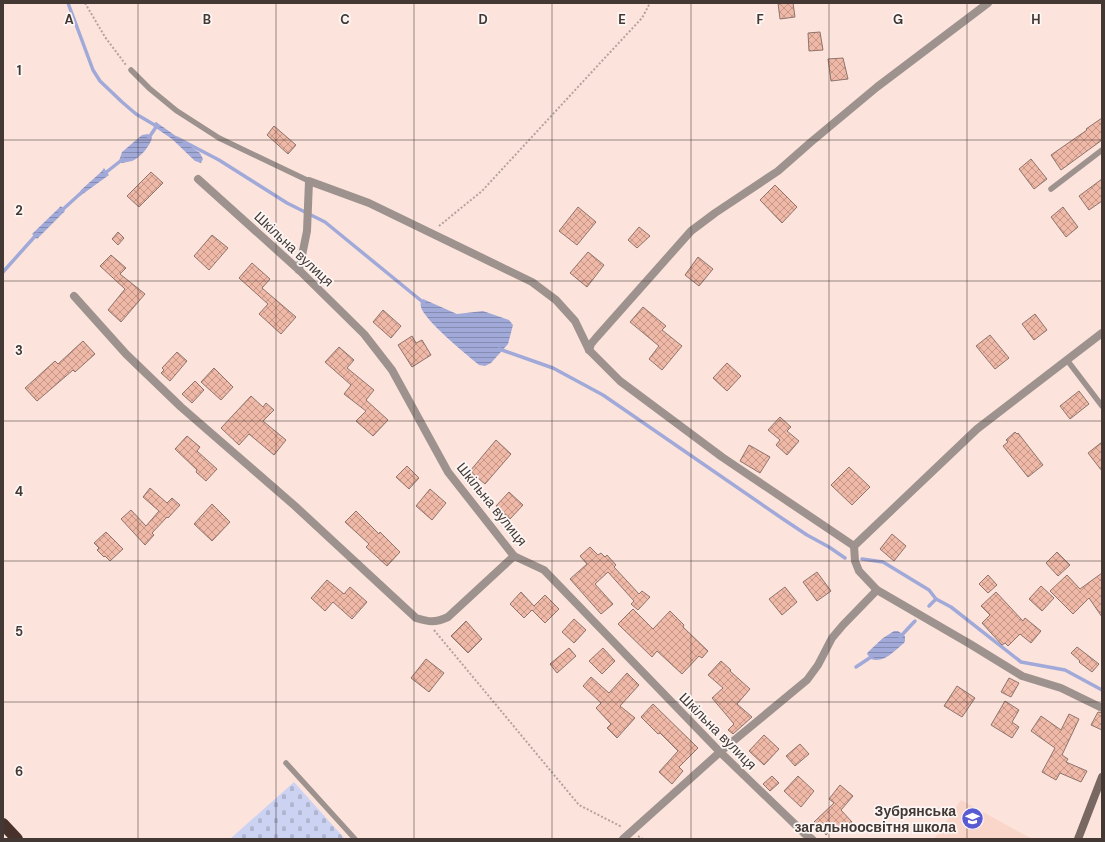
<svg xmlns="http://www.w3.org/2000/svg" width="1105" height="842" font-family="'DM Sans',sans-serif">
<style>
.built{fill:#fad5c9}
.cemetery{fill:url(#cemetery-stones)}
.water{fill:url(#water-rules)}
.lines{fill:none;stroke-linecap:round;stroke-linejoin:round}
.stream{stroke:#a1a9d9;stroke-width:3.5}
.building{fill:url(#building-cross-hatch);stroke:#8d746c}
.path{stroke:#b5a29c;stroke-width:2;stroke-dasharray:2 2;stroke-linecap:butt}
.lane{stroke:#9e928e;stroke-width:5.5}
.street{stroke:#9e928e;stroke-width:8}
.secondary{stroke:#796862;stroke-width:8}
.highway{stroke:#48322b;stroke-width:12}
.grid{fill:none;stroke:#433834;stroke-width:1;stroke-opacity:0.55}
.labels{text-anchor:middle;dominant-baseline:central;stroke-width:3.5;stroke-linejoin:round;paint-order:stroke}
.street-label{font-size:14px;fill:#433834;stroke:#fcf6f4}
.poi-label{font-size:14px;font-weight:bold;fill:#433834;stroke:#fcf6f4;text-anchor:end}
.grid-label{font-size:13px;text-anchor:middle;font-weight:bold;fill:#433834;stroke:#fcf6f4;stroke-width:3.5;stroke-linejoin:round;paint-order:stroke}
</style>
<defs>
<pattern id="cemetery-stones" width="16" height="16" patternUnits="userSpaceOnUse"><rect width="16" height="16" fill="#ccd2f2"/><path d="M2 7V4a2 2 0 0 1 4 0v3zM10 15v-3a2 2 0 0 1 4 0v3z" fill="#b0b5d0"/></pattern>
<pattern id="water-rules" width="6" height="5" patternUnits="userSpaceOnUse"><rect width="6" height="5" fill="#a1a9d9"/><path d="M0 2.5h6" fill="none" stroke="#858bb1"/></pattern>
<pattern id="building-cross-hatch" width="8" height="8" patternUnits="userSpaceOnUse"><rect width="8" height="8" fill="#f0b8a6"/><path d="M0 0l8 8M0 8l8-8" fill="none" stroke="#c49788"/></pattern>
</defs>
<rect width="100%" height="100%" fill="#fce4dd"/>
<!-- built -->
<path class="built" d="M961,800L1032,839H934Z"/>
<!-- cemetery -->
<path class="cemetery" d="M294,782L345,839H230Z"/>
<!-- water -->
<g class="water">
<path d="M156,122L200,153L203,159L201,163L195,161L172,139L153,126Z"/>
<path d="M148,134L152,138C150,146 140,158 132,161C129,162 125,162 122,163L119,161L122,152L142,135Z"/>
<path d="M104,168L109,175L80,196V193L81,190L101,172Z"/>
<path d="M61,206L65,211L37,239L32,234Z"/>
<path d="M423,299L457,314L483,311L509,320L513,325L508,344L491,363L485,366L479,365C467,355 424,320 421,307C420,304 421,301 423,299Z"/>
<path d="M894,631H898L905,636V641L904,643C895,650 884,664 871,659L867,654L868,652L883,638Z"/>
</g>
<g class="lines">
<!-- stream -->
<g class="stream">
<path d="M68,3L93,70L100,81L122,102L136,114L158,127"/>
<path d="M177,138L219,160L287,203L325,222L424,303"/>
<path d="M148,139L156,127"/>
<path d="M104,174L123,159"/>
<path d="M60,212L82,192"/>
<path d="M3,272L37,234"/>
<path d="M499,349L553,368L603,395L783,519L807,535L829,547L845,558"/>
<path d="M862,559L883,562L929,590L936,599L951,607L1021,662L1065,670L1102,690"/>
<path d="M929,606L936,599"/>
<path d="M900,637L915,621"/>
<path d="M856,667L874,655"/>
</g>
</g>
<!-- building -->
<g class="building">
<path d="M778,3H793L795,17L780,19Z"/>
<path d="M820,32L823,50L809,51L808,33Z"/>
<path d="M843,58L848,79L831,81L828,59Z"/>
<path d="M1102,118V140L1061,170L1051,155L1087,130L1086,129Z"/>
<path d="M274,126L296,145L288,154L267,135Z"/>
<path d="M1031,159L1047,179L1034,189L1019,169Z"/>
<path d="M151,172L163,183L139,207L127,196Z"/>
<path d="M1102,179V201L1089,210L1079,196Z"/>
<path d="M775,185L797,207L782,223L760,200Z"/>
<path d="M578,207L596,222L577,245L559,231Z"/>
<path d="M1063,207L1078,227L1066,237L1051,217Z"/>
<path d="M639,227L650,236L637,248L628,240Z"/>
<path d="M118,232L124,238L118,245L112,239Z"/>
<path d="M212,235L228,248L209,270L194,256Z"/>
<path d="M588,252L604,265L587,287L570,273Z"/>
<path d="M111,255L126,268L120,274L145,294L121,322L108,310L125,289L100,266Z"/>
<path d="M698,257L713,269L699,286L685,275Z"/>
<path d="M252,263L270,279L262,288L296,317L281,334L259,314L268,304L239,278Z"/>
<path d="M643,307L666,326L662,330L682,346L662,370L649,359L659,346L630,322Z"/>
<path d="M383,310L401,326L391,338L373,322Z"/>
<path d="M1035,314L1047,330L1034,340L1022,324Z"/>
<path d="M990,335L1009,358L995,369L976,346Z"/>
<path d="M412,336L416,343L422,340L431,355L412,367L398,345Z"/>
<path d="M83,341L95,354L75,372L73,370L37,401L25,388L55,361L58,364Z"/>
<path d="M339,347L354,360L347,368L374,390L366,400L388,420L373,436L356,421L366,411L344,394L351,385L325,362Z"/>
<path d="M177,352L187,361L170,381L161,373L164,370L162,368Z"/>
<path d="M727,363L741,376L727,391L713,378Z"/>
<path d="M214,368L233,387L221,400L201,382Z"/>
<path d="M195,381L204,390L192,403L182,394Z"/>
<path d="M1079,391L1089,404L1070,419L1060,406Z"/>
<path d="M251,396L263,407L266,403L274,410L263,421L286,440L274,455L249,434L239,445L221,428Z"/>
<path d="M780,417L791,427L787,431L799,441L787,455L776,445L780,440L768,430Z"/>
<path d="M1015,432L1017,434L1018,433L1043,465L1028,477L1003,446L1008,442L1006,440Z"/>
<path d="M187,436L200,447L197,451L217,469L206,481L196,472L197,470L175,449Z"/>
<path d="M496,440L511,454L485,484L470,471Z"/>
<path d="M1102,442V471L1088,453Z"/>
<path d="M749,445L770,457L760,473L740,461Z"/>
<path d="M407,466L419,478L409,489L396,477Z"/>
<path d="M849,467L870,487L852,505L831,485Z"/>
<path d="M150,488L167,503L172,498L180,505L168,518L167,517L152,533L154,535L145,545L121,519L131,510L146,526L159,511L143,497Z"/>
<path d="M430,489L446,503L432,520L416,506Z"/>
<path d="M509,492L523,505L510,519L496,506Z"/>
<path d="M212,504L230,522L212,541L194,524Z"/>
<path d="M356,511L379,534L380,532L400,552L387,566L366,547L369,544L345,522Z"/>
<path d="M106,532L123,549L110,561L105,556L104,557L97,550L99,548L94,543Z"/>
<path d="M892,534L906,546L894,561L880,549Z"/>
<path d="M590,547L598,555L601,553L605,557L607,555L616,565L614,567L639,594L642,591L650,597L638,610L631,604L634,601L608,572L595,584L613,604L601,614L570,579L587,564L580,556Z"/>
<path d="M1057,552L1070,565L1058,576L1046,563Z"/>
<path d="M817,572L831,591L817,601L803,582Z"/>
<path d="M1102,573V617L1089,598L1073,614L1050,591L1067,575L1080,589Z"/>
<path d="M988,575L997,585L988,593L979,584Z"/>
<path d="M327,580L344,594L350,587L367,602L352,619L333,602L325,611L311,598Z"/>
<path d="M1041,586L1054,598L1042,611L1029,599Z"/>
<path d="M785,587L797,602L782,615L769,599Z"/>
<path d="M521,592L534,606L545,595L559,609L545,623L532,610L524,618L510,604Z"/>
<path d="M996,592L1023,621L1025,618L1041,631L1031,643L1020,634L1008,646L1005,643L1002,645L982,623L990,615L981,606Z"/>
<path d="M633,609L653,629L670,611L684,625L683,627L708,651L702,658L699,656L682,674L657,651L652,657L618,624Z"/>
<path d="M574,619L586,630L574,643L562,632Z"/>
<path d="M466,621L482,639L468,653L451,636Z"/>
<path d="M1077,647L1099,664L1092,672L1079,662L1080,661L1071,653Z"/>
<path d="M569,648L576,656L557,673L550,664Z"/>
<path d="M603,648L615,661L602,674L589,661Z"/>
<path d="M426,659L444,673L429,692L411,678Z"/>
<path d="M721,661L731,670L730,671L750,689L737,704L752,717L733,734L728,730L734,724L712,698L723,688L708,675Z"/>
<path d="M627,673L639,685L620,706L635,718L617,738L607,728L611,724L596,708L601,703L583,686L591,677L609,693Z"/>
<path d="M1009,678L1019,683L1011,697L1001,692Z"/>
<path d="M957,686L975,698L962,717L944,706Z"/>
<path d="M1005,701L1019,710L1012,722L1019,727L1012,738L991,725Z"/>
<path d="M653,704L698,748L679,767L683,771L672,784L659,772L678,751L660,733L658,734L641,717Z"/>
<path d="M1098,712L1102,713V730L1091,725Z"/>
<path d="M1069,714L1079,719L1062,755L1068,759L1066,762L1087,771L1081,782L1060,773L1056,780L1042,772L1055,748L1031,731L1041,716L1061,730Z"/>
<path d="M764,735L779,749L764,765L749,751Z"/>
<path d="M800,744L809,754L795,766L786,756Z"/>
<path d="M772,776L779,783L770,791L763,784Z"/>
<path d="M798,776L814,791L801,807L784,791Z"/>
<path d="M840,785L853,796L841,810L852,822L841,832L836,826L826,835L814,822L834,803L829,799Z"/>
</g>
<g class="lines">
<!-- path -->
<g class="path">
<path d="M85,3L105,37L126,65"/>
<path d="M439,226L482,191L601,62L642,18L650,3"/>
<path d="M434,630L579,805L622,827"/>
<path d="M638,836L643,839"/>
</g>
<!-- lane -->
<g class="lane">
<path d="M131,70L149,88L177,111L219,138L309,181"/>
<path d="M1051,189L1102,150"/>
<path d="M1067,360L1102,406"/>
<path d="M286,763L355,839"/>
</g>
<!-- street -->
<g class="street">
<path d="M198,179L299,270L364,334L392,370L448,472L514,556L544,570L720,752L805,834L812,839"/>
<path d="M299,270L307,231L309,181L369,203L532,282L556,300L575,321L589,350L620,381L722,457L854,546L855,561L859,571L877,590L970,644L1022,676L1061,688L1102,708"/>
<path d="M74,296L126,354L181,407L295,506L416,618C429,622 435,623 448,617L514,556"/>
<path d="M589,350L591,344L596,338L691,231L715,213L778,171L811,142L877,87L988,3"/>
<path d="M854,546L977,429L1102,333"/>
<path d="M623,839L720,752L807,680L818,665L832,638L843,625L877,590"/>
</g>
<!-- secondary -->
<path class="secondary" d="M1078,839L1102,777"/>
<!-- highway -->
<path class="highway" d="M3,824L17,839"/>
</g>
<!-- grid -->
<path class="grid" d="M138,3V839M276,3V839M414,3V839M552,3V839M691,3V839M829,3V839M967,3V839M3,140H1102M3,281H1102M3,421H1102M3,561H1102M3,702H1102"/>
<!-- icons -->
<defs>
<symbol id="school-disc" viewBox="-11 -11 22 22"><circle r="9.5" fill="#585bd2" stroke="#fcf6f4"/><path d="M0-5L7-2L0 1L-7-2ZM-4 1L0 2.5L4 1V4Q0 6-4 4Z" fill="#fff"/></symbol>
</defs>
<g fill-rule="evenodd">
<use href="#school-disc" x="960" y="806" width="25" height="25"/>
</g>
<g class="labels">
<!-- street labels -->
<g class="street-label">
<text transform="translate(294 249) rotate(43)">Шкільна вулиця</text>
<text transform="translate(492 504) rotate(51)">Шкільна вулиця</text>
<text transform="translate(718 731) rotate(45)">Шкільна вулиця</text>
</g>
<!-- poi labels -->
<g class="poi-label">
<text x="956" y="811">Зубрянська<tspan x="956" dy="16">загальноосвітня школа</tspan></text>
</g>
</g>
<g class="grid-label">
<text x="69" y="24">A</text>
<text x="207" y="24">B</text>
<text x="345" y="24">C</text>
<text x="483" y="24">D</text>
<text x="622" y="24">E</text>
<text x="760" y="24">F</text>
<text x="898" y="24">G</text>
<text x="1036" y="24">H</text>
<text x="19" y="75">1</text>
<text x="19" y="215">2</text>
<text x="19" y="355">3</text>
<text x="19" y="496">4</text>
<text x="19" y="636">5</text>
<text x="19" y="776">6</text>
</g>
<!-- border -->
<rect width="1105" height="842" fill="none" stroke="#433834" stroke-width="8"/>
</svg>
